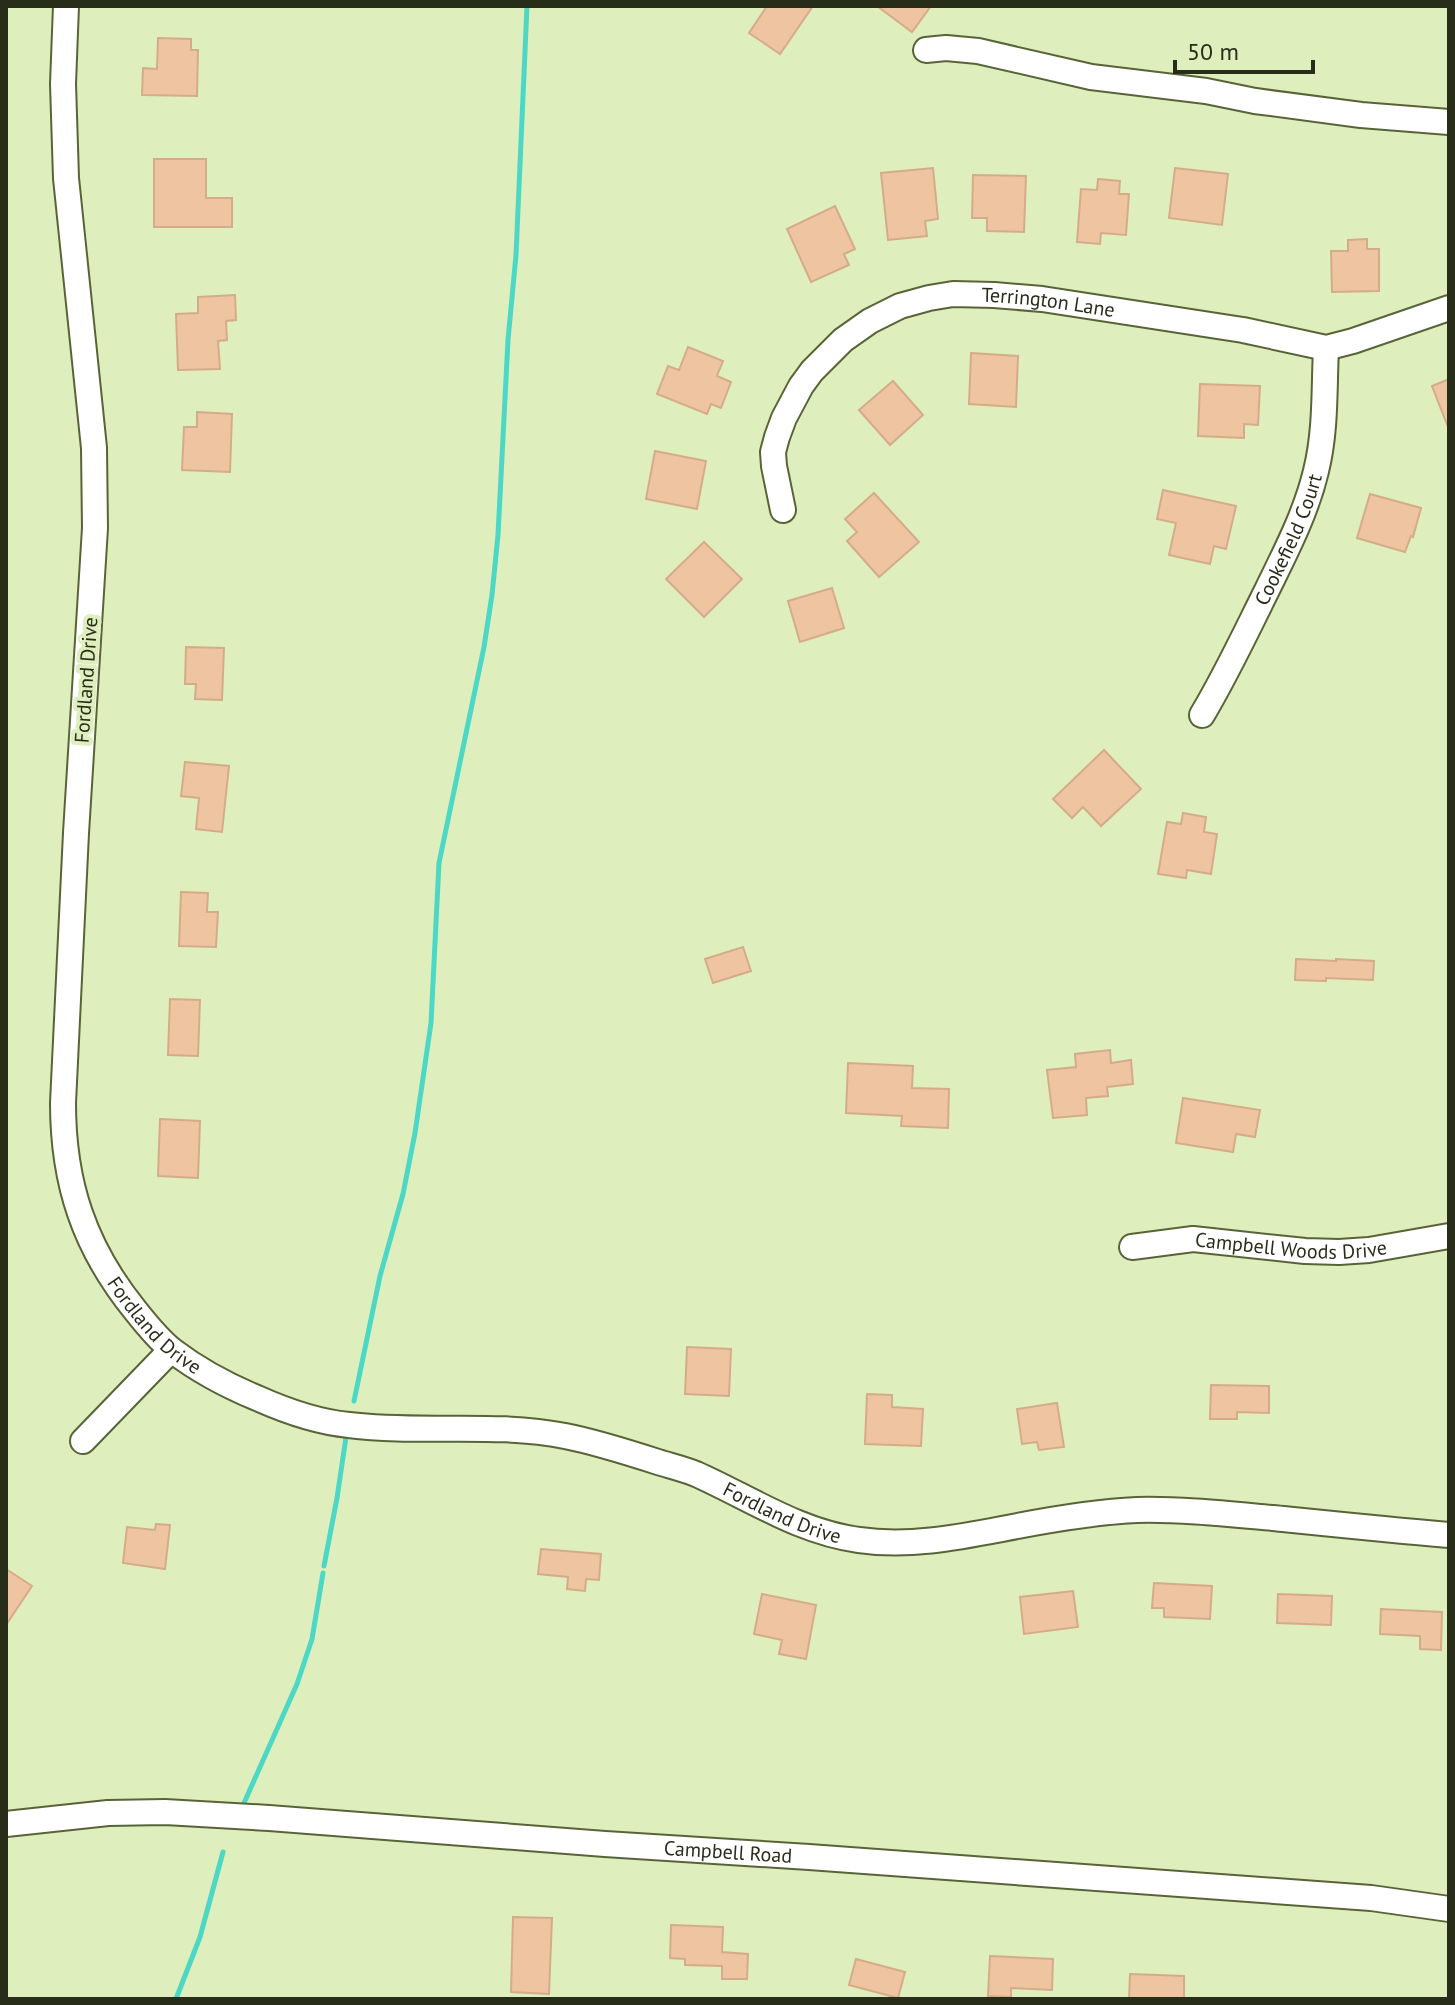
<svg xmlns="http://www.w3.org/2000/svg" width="1455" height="2005" font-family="'PT Sans',sans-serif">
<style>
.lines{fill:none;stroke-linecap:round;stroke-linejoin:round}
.stream{stroke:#4cd8c4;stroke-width:5}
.building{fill:#eec4a1;stroke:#d5ac89;stroke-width:2}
.minor-casing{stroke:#586438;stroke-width:28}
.minor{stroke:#fff;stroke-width:24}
.labels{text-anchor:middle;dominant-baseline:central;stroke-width:8;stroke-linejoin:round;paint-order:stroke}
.street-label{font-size:20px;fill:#282d1a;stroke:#dfeebd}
</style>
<rect width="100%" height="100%" fill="#dfeebd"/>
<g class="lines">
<!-- stream -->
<g class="stream">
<path d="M354,1401L380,1276L403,1194L415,1133L431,1023L439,863L484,647L492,595L498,535L508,340L516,255L527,6"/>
<path d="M324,1566L337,1498L346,1437"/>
<path d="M244,1803L297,1684L312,1639L323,1573"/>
<path d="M176,1999L200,1937L223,1852"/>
</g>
</g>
<!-- building -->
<g class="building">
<path d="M767,6H813L780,54L749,33Z"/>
<path d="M877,6H931L912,32Z"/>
<path d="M158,38L191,39V50H198L197,96L142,95L143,68L157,69Z"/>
<path d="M154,159H206V198H232V227H154Z"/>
<path d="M933,168L938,219L925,221L927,236L888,240L881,173Z"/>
<path d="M1175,168L1228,174L1222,225L1169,218Z"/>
<path d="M973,175L1026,176L1024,232L987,231V218H972Z"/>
<path d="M1098,179L1120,181L1119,194H1129L1126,235L1101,233L1100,244L1077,242L1081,189L1097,190Z"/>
<path d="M835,206L855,249L844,254L849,265L811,282L787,229Z"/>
<path d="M1367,239V249H1379V291L1332,292L1331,251H1348V240Z"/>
<path d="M235,295L236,320L226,321L227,340L218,341L220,369L178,370L176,314L198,313V297Z"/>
<path d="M688,347L723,361L717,376L731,382L721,408L711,404L707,414L657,394L668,366L679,370Z"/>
<path d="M971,353L1018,356L1016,407L969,404Z"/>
<path d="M1449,379V427H1448L1432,386Z"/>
<path d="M893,381L923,415L890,445L859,410Z"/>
<path d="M1200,384L1260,386L1258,425L1244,424V438L1198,436Z"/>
<path d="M197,412L232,414L230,472L182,470L184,427H197Z"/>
<path d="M655,451L706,461L697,509L646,499Z"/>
<path d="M1163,490L1236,506L1226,549L1214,546L1210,564L1169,555L1176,523L1157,519Z"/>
<path d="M874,493L919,542L879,577L847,541L857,532L845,519Z"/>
<path d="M1370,494L1421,508L1413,537L1411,536L1405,552L1357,538Z"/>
<path d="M704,542L742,579L704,617L666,579Z"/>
<path d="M832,588L844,628L800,642L788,601Z"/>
<path d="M186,647L224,648L222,700L195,699L196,684H185Z"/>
<path d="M1104,750L1141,789L1101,826L1083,807L1072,818L1053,799Z"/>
<path d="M185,762L229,766L222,832L196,829L199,798L181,796Z"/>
<path d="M1183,813L1206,817L1204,832L1217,834L1211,874L1187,870L1186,878L1158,874L1167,822L1181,824Z"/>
<path d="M181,892L208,893L207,912H218L216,947L179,946Z"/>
<path d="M743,947L751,971L713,983L705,959Z"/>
<path d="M1296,959L1336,961V959L1374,961L1373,980L1326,978V981L1295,980Z"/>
<path d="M170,999L200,1000L198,1056L168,1055Z"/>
<path d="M1110,1050L1111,1063L1131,1060L1133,1084L1107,1087L1108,1096L1086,1098L1087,1115L1053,1118L1047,1070L1076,1067L1075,1054Z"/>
<path d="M848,1063L913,1066L912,1088L949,1089L948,1128L901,1126L902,1116L846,1113Z"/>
<path d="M1183,1098L1260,1110L1255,1137L1236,1134L1233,1152L1176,1143Z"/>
<path d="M160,1119L200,1121L198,1178L158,1176Z"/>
<path d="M687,1347L731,1349L729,1396L685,1394Z"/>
<path d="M1211,1385L1269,1386V1413L1237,1412V1419H1210Z"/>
<path d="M867,1394L892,1395V1407L923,1409L921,1446L865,1444Z"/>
<path d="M1057,1403L1064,1447L1039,1450L1037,1442L1022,1444L1017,1409Z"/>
<path d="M156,1524L170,1525L165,1569L123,1563L127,1527L155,1530Z"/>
<path d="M541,1549L601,1554L599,1580L586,1579L585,1591L567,1589L568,1577L538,1574Z"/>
<path d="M6,1569L32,1586L6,1625Z"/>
<path d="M1154,1583L1212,1586L1210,1619L1164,1617V1608H1152Z"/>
<path d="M1073,1591L1078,1627L1024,1634L1020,1597Z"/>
<path d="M762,1594L816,1605L806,1659L779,1654L782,1640L754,1634Z"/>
<path d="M1278,1594L1332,1596L1331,1625L1277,1623Z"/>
<path d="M1381,1609L1442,1612L1441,1650L1420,1649V1636L1380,1634Z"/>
<path d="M513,1917L552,1918L549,1994L511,1992Z"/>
<path d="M671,1925L723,1927L722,1952L748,1954L747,1979H722V1966L685,1965V1959L670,1958Z"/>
<path d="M990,1956L1053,1959L1052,1990L1011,1988V1997L988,1996Z"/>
<path d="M856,1959L905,1972L898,1998L849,1985Z"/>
<path d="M1130,1974L1184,1976V1999H1129Z"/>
</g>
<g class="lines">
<defs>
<g id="minor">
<path id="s1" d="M66,6L63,84L66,178L94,448L95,528L76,833L63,1103C63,1183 84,1247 135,1310C146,1324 159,1340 173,1351C198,1370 228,1386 257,1398C286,1411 317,1422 349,1425C420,1434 494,1422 565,1436C596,1442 627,1452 658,1462C671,1466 684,1469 696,1474C750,1498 799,1532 859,1540C907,1547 955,1538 1002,1529C1047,1520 1092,1512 1137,1510C1182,1509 1228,1514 1273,1518C1332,1524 1390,1530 1449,1535"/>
<path d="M926,50L946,48L978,51L1091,77L1206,91L1255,101L1361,115L1449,122"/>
<path id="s2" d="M783,510L774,466L773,452L777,437L784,418L801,386L812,371L843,340L870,321L900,306L929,298L953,294L994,295L1042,299L1243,330L1326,348L1353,341L1449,308"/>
<path id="s3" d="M1202,715C1226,675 1246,632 1267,590C1286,551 1306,513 1316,471C1326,431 1324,389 1326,348"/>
<path id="s4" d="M1132,1247L1193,1239L1305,1251L1339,1252L1369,1250L1449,1236"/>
<path d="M83,1441L171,1350"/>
<path id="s5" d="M6,1824L108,1813L165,1812L269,1818L605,1844L809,1857L1371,1898L1449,1909"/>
</g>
</defs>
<!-- minor casing -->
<use href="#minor" class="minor-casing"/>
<!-- minor -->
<use href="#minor" class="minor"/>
</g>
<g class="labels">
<!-- street labels -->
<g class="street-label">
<text stroke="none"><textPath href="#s2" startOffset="410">Terrington Lane</textPath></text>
<text stroke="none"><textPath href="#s3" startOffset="196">Cookefield Court</textPath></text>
<text transform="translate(86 680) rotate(-86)">Fordland Drive</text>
<text stroke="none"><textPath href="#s4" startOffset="160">Campbell Woods Drive</textPath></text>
<text stroke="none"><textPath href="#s1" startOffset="1348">Fordland Drive</textPath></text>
<text stroke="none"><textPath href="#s1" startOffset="2020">Fordland Drive</textPath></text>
<text stroke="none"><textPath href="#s5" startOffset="724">Campbell Road</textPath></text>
</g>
</g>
<!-- border -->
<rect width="1455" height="2005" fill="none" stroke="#282d1a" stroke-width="16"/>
<!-- scale -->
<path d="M1175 60v12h138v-12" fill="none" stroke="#282d1a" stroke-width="4"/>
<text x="1187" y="60" font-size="24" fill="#282d1a" stroke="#dfeebd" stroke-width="6" paint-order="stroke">50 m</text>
</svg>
